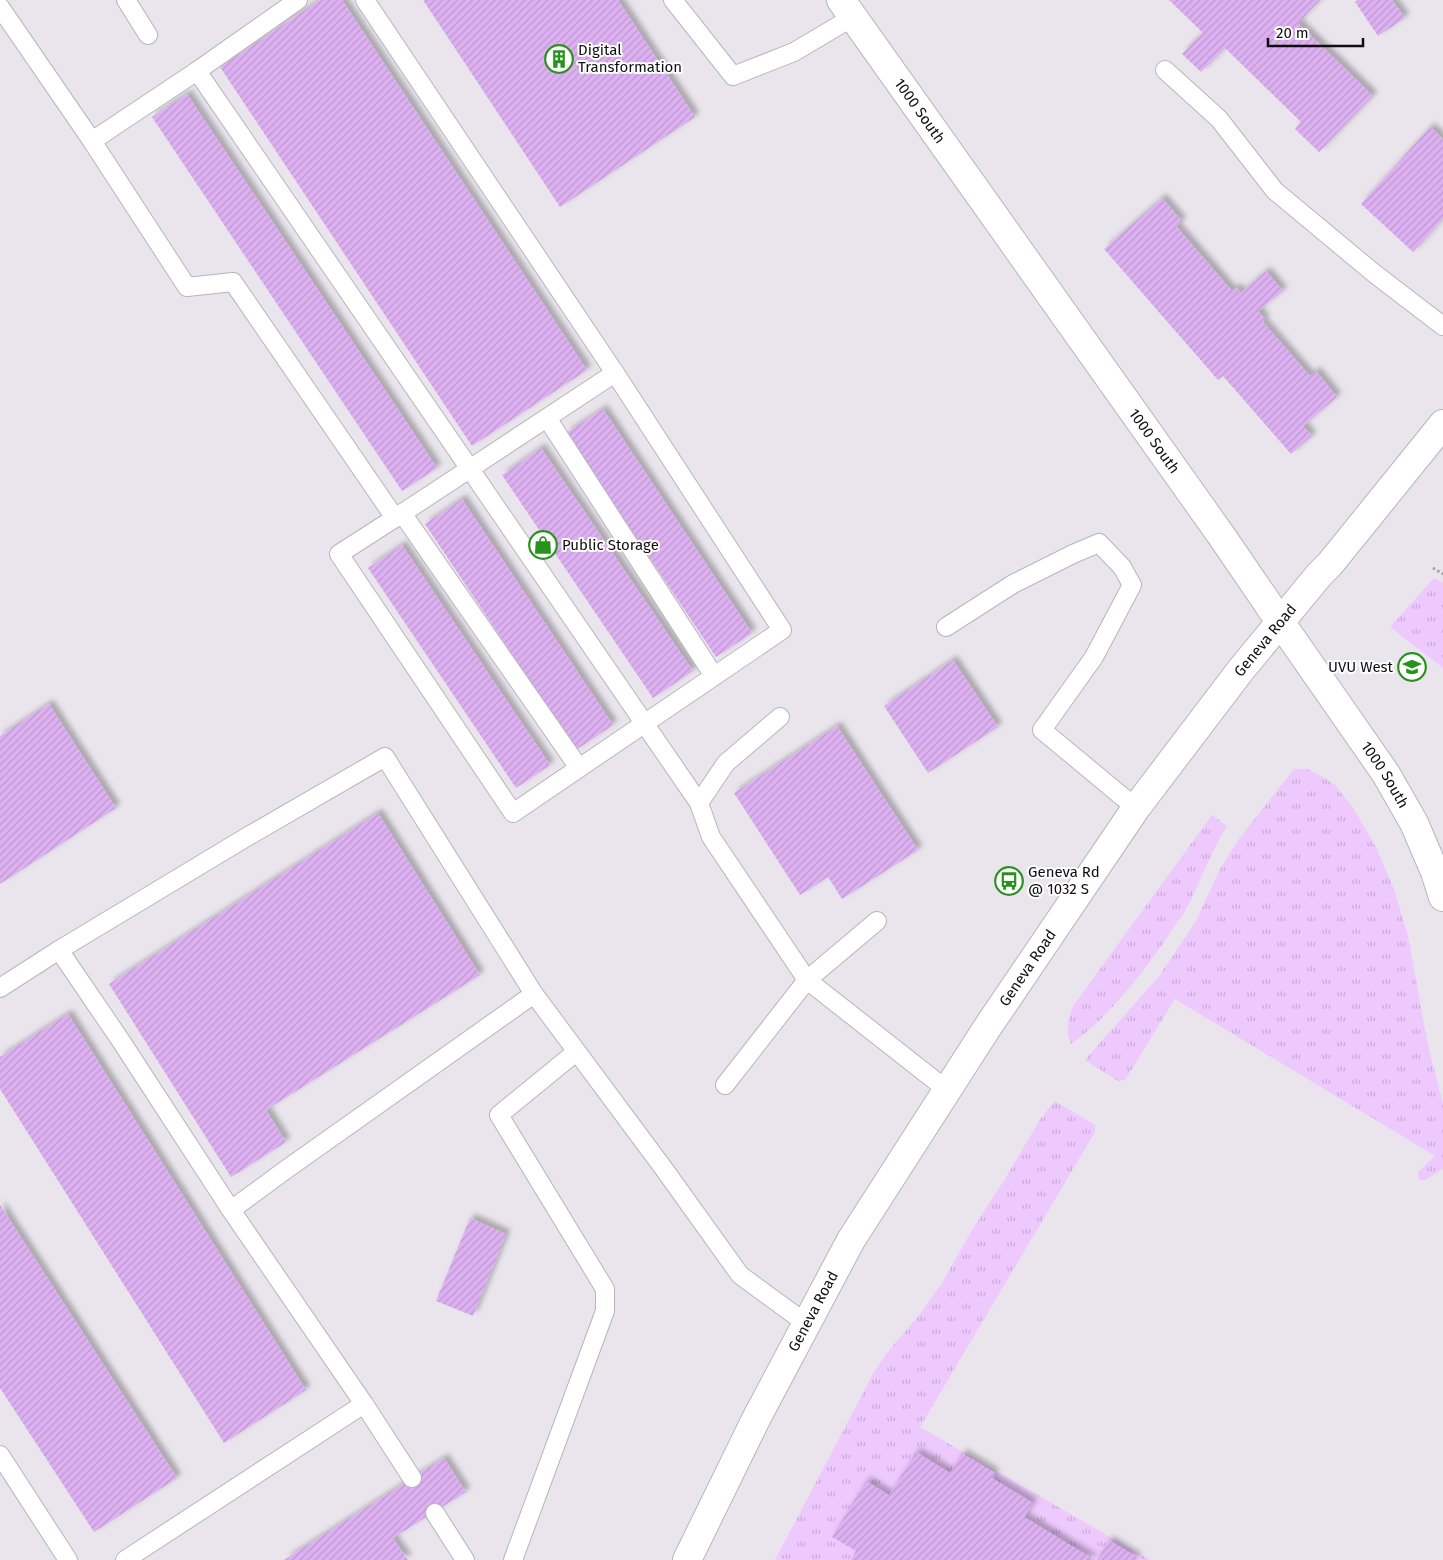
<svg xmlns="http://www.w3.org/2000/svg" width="1443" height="1560" font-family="'Fira Sans',sans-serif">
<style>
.grass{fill:url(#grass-tufts)}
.building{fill:url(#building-hatch);filter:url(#shadow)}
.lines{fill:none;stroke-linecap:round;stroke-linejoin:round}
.service-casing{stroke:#b9b4bc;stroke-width:20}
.minor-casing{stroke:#b9b4bc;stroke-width:30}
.tertiary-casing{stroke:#b9b4bc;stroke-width:30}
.secondary-casing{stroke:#b9b4bc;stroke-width:30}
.path{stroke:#a7a3a9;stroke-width:3;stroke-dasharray:2.5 2.5;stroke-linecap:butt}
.service{stroke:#fff;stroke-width:18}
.minor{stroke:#fff;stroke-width:28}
.tertiary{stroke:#fff;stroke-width:28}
.secondary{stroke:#fff;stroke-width:28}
.labels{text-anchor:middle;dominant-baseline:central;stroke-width:4;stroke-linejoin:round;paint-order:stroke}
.poi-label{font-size:15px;fill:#100e11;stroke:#fff;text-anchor:start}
.street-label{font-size:15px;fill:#100e11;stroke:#fff}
</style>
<defs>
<pattern id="grass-tufts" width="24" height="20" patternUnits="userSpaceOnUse" patternTransform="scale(1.25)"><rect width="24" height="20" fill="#edc9fe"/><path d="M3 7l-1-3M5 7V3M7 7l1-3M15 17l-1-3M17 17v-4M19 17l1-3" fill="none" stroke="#caabd9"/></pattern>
<pattern id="building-hatch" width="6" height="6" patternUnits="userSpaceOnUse" patternTransform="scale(1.25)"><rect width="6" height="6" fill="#ddb1f1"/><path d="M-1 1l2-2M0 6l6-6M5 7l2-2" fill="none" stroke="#bd97ce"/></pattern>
<filter id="shadow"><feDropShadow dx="4.5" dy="-4.5" stdDeviation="2.5" flood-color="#0004"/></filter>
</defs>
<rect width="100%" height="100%" fill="#eae5ed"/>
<!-- grass -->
<g class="grass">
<path d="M1434,578L1443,583V668L1390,627Z"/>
<path d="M1294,769H1307L1321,776L1335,785L1353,808L1376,847L1394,889L1408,936L1428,1046L1443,1104V1169L1425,1180H1420L1418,1176V1172L1435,1156L1175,999L1125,1080L1118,1081L1085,1060L1160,975L1196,921L1220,869L1238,840Z"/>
<path d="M1212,815L1227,826C1211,852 1203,875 1190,902C1185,912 1178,921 1172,930C1146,970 1109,1017 1071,1044C1065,1028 1068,1022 1073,1006Z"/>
<path d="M1055,1101L1095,1125V1132L920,1427L1150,1560H775L873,1374L887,1353L920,1314L942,1283L972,1230L1003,1182L1041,1118Z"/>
</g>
<!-- building -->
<g class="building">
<path d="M320,0H342L587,370L472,446L220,67Z"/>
<path d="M423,0H618L695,117L560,207Z"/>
<path d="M1169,0H1320L1298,23L1373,96L1319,152L1295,129L1301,122L1225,48L1201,72L1182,54L1203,33Z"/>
<path d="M1358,0H1392L1405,18L1378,36L1355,2Z"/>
<path d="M187,94L437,468L402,491L152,117Z"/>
<path d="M1430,127L1443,139V219L1413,252L1361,204Z"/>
<path d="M1162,198L1182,221L1176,226L1232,291L1236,287L1241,293L1266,271L1283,291L1258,311L1265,319L1263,322L1310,376L1316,371L1337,397L1303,426L1312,436L1291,454L1223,376L1218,380L1104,249Z"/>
<path d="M603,409L752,633L716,657L566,433Z"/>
<path d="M541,448L693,671L653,698L502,475Z"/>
<path d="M462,499L613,725L576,750L425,524Z"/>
<path d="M402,545L550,765L516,788L368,568Z"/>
<path d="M953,660L998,727L928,773L884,706Z"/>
<path d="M49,704L116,808L0,884V736Z"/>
<path d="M837,726L918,850L842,899L828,877L800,895L734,793Z"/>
<path d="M378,813L480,975L266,1110L286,1142L231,1177L109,984Z"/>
<path d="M68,1014L306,1390L224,1443L0,1089V1057Z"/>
<path d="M0,1205L177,1478L94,1532L0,1388Z"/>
<path d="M470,1218L506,1234L473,1316L436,1301Z"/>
<path d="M916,1452L950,1473L962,1453L995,1473L992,1478L1033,1503L1024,1517L1095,1560H851L856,1551L832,1537L866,1481L889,1495Z"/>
<path d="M444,1458L466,1492L393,1538L408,1560H284Z"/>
<path d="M1109,1540L1138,1558L1136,1560H1097Z"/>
</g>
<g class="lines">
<defs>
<g id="service">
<path d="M126,0L148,35"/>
<path d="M673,0L733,76L794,52L853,17"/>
<path d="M0,7L92,141L197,71L298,0"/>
<path d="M1165,70L1219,119L1275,191L1375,274L1443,326"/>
<path d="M197,71L699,803"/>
<path d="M92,141L187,287L233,282L395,518L615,373L365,0"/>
<path d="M547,418L714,676"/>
<path d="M402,513L579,768"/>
<path d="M395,518L339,554L513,813L782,630L615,373"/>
<path d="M946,627L1013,584L1073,554L1099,543L1122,567L1132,585L1094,657L1042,730L1136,808"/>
<path d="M877,921L807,980L947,1090"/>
<path d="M59,950L245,838L385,757L534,994"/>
<path d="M0,988L59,950L121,1041L231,1210L284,1171L534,994L664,1169L740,1275L807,1324"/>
<path d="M725,1085L807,980L711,837L699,803L726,763L780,717"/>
<path d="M231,1210L364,1404"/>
<path d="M0,1455L68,1560"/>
<path d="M435,1513L465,1560"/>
<path d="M125,1560L364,1404L412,1478"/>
<path d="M513,1560L605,1311V1289L499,1115L576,1052"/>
</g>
<g id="minor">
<path id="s1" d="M1281,623L1386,774L1414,823L1435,872L1443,897"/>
</g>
<g id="tertiary">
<path id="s2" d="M841,0L1223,538L1281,623"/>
</g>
<g id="secondary">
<path id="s3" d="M687,1560L756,1419L851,1240L987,1028L1136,808L1240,671L1319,575L1330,564L1443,424"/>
</g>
</defs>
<!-- service casing -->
<use href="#service" class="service-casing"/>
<!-- minor casing -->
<use href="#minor" class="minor-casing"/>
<!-- tertiary casing -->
<use href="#tertiary" class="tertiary-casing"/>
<!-- secondary casing -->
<use href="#secondary" class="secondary-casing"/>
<!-- path -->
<path class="path" d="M1433,568L1443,574"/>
<!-- service -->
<use href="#service" class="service"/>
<!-- minor -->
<use href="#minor" class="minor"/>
<!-- tertiary -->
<use href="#tertiary" class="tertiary"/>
<!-- secondary -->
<use href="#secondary" class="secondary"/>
</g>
<!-- icons -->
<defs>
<symbol id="building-ring" viewBox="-11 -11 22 22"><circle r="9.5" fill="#fff" stroke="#27931c" stroke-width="1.5"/><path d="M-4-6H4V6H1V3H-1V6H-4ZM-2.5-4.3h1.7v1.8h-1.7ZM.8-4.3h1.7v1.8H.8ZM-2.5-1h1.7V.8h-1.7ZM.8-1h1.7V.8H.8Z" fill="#27931c"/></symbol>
<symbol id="shop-ring" viewBox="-11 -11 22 22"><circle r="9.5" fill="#fff" stroke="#27931c" stroke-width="1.5"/><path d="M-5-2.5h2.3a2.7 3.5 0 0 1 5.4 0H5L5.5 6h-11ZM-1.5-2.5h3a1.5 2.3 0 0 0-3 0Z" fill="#27931c"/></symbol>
<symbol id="university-ring" viewBox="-11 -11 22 22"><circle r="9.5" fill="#fff" stroke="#27931c" stroke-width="1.5"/><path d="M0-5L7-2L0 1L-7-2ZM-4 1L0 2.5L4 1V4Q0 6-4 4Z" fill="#27931c"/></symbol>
<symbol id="bus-ring" viewBox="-11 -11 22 22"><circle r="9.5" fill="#fff" stroke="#27931c" stroke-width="1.5"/><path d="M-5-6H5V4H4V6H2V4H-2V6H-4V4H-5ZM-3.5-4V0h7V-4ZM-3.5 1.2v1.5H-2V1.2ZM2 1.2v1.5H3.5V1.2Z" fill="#27931c"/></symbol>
</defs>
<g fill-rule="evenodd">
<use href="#building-ring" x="543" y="43" width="32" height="32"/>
<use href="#shop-ring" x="527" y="529" width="32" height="32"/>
<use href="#university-ring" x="1396" y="651" width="32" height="32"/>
<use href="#bus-ring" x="993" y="865" width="32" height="32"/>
</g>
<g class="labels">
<!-- poi labels -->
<g class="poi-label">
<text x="578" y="50">Digital<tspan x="578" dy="17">Transformation</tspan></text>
<text x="562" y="545">Public Storage</text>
<text x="1393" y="667" text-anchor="end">UVU West</text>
<text x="1028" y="872">Geneva Rd<tspan x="1028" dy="17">@ 1032 S</tspan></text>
</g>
<!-- street labels -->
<g class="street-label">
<text stroke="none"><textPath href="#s2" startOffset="136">1000 South</textPath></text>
<text stroke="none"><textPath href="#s2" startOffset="541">1000 South</textPath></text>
<text stroke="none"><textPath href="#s3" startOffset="1089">Geneva Road</textPath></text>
<text stroke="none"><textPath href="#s1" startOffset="184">1000 South</textPath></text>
<text stroke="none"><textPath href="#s3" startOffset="684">Geneva Road</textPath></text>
<text stroke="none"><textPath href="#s3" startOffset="279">Geneva Road</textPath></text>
</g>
</g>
<!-- scale -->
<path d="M1268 38v8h95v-8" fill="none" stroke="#100e11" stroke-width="2.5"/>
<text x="1276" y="38" font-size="15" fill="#100e11" stroke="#ffffff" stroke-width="4" paint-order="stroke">20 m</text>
</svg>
